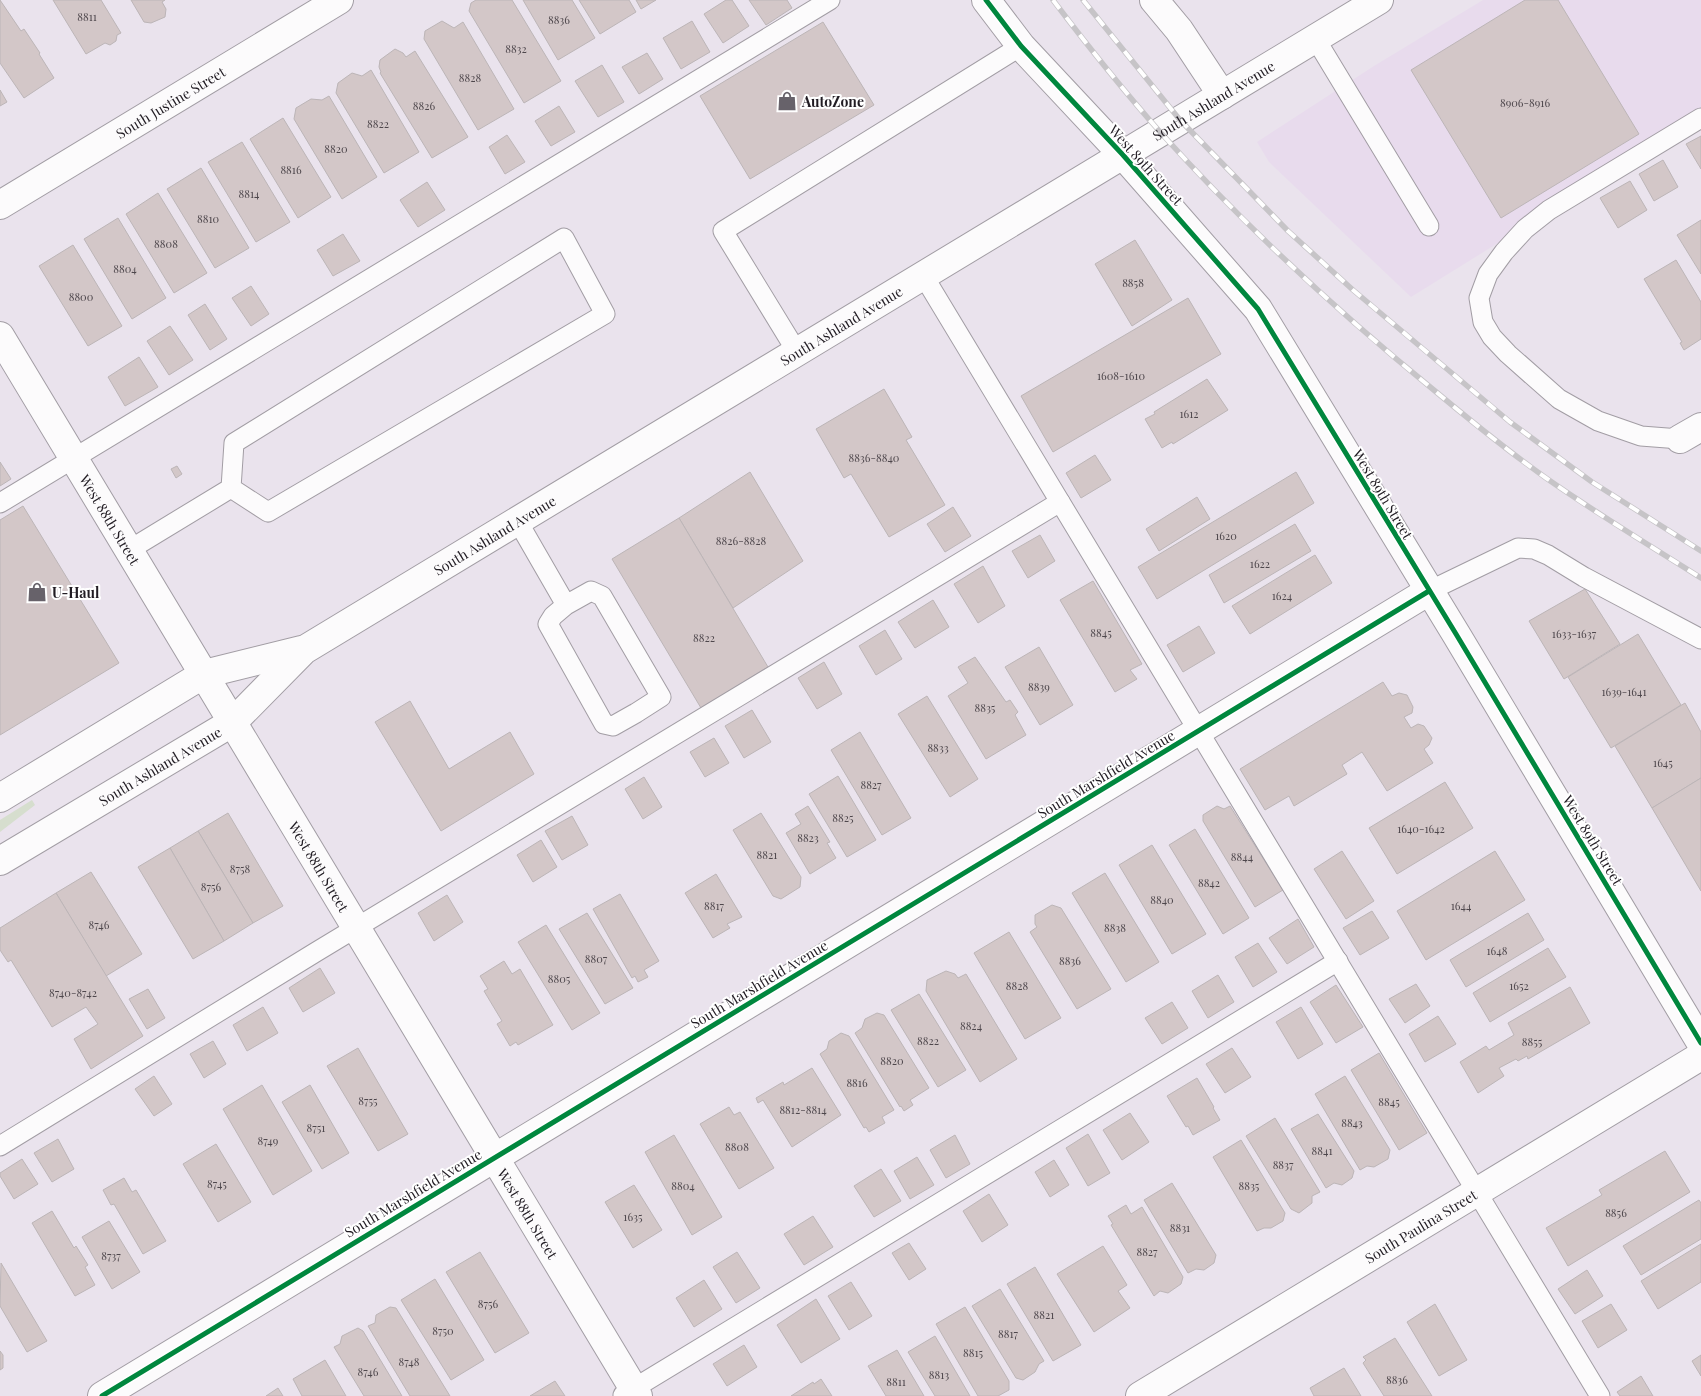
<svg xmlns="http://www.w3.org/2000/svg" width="1701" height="1396" font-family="'Playfair Display',serif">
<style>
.built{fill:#e8dbed}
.green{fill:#d6dece}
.building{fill:#d3c7c8;stroke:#bcb5b7}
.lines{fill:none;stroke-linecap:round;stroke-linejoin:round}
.service-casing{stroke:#a29da4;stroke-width:21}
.minor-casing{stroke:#a29da4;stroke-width:30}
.secondary-casing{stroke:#a29da4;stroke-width:30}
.service{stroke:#fcfbfc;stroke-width:19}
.minor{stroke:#fcfbfc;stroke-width:28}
.secondary{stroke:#fcfbfc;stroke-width:28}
.rail-casing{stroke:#c6c4c7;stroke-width:5.5}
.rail{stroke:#fff;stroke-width:4;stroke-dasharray:11;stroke-linecap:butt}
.cycleway-casing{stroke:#fff;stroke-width:8}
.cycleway{stroke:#00873e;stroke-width:5}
.labels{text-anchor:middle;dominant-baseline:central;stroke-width:4;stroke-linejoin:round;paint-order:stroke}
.number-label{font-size:11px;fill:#4e474c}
.street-label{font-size:14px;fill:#211c23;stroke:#fff}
.poi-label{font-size:14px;font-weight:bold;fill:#211c23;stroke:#fff;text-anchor:start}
</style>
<rect width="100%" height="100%" fill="#eae3ed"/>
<!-- built -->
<path class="built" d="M1483,0H1701V117L1411,297L1269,162L1257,142L1374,66Z"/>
<!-- green -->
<path class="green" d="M32,800L35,805L0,832V820Z"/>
<!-- building -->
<g class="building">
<path d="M0,0L21,31L24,29L40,53L39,54L54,78L24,98L0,63Z"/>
<path d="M53,0H101L121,33L117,35L116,41L110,45L105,43L86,54Z"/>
<path d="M131,0H165L162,2L166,9L165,17L151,23L144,22Z"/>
<path d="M476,0H512L561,81L524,103L469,11L471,3Z"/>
<path d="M523,0H572L595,38L558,60Z"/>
<path d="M579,0H629L636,12L600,34Z"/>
<path d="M636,0H656L641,9Z"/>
<path d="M726,0H732L749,26L723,43L704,14Z"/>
<path d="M749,0H787L792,8L766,25Z"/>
<path d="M1525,0H1558L1639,134L1501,218L1411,70Z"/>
<path d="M442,21L454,28L463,22L514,109L478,130L424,39L425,31Z"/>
<path d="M692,21L710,52L681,69L663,38Z"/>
<path d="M823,22L874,105L750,179L700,96Z"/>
<path d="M395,49L403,53L406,57L415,51L468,137L432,158L380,73L381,72L379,67L380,60Z"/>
<path d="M647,53L663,79L639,94L622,67Z"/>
<path d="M602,65L624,102L598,117L575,81Z"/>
<path d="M371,70L419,152L384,173L336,93L338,83L352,73L362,76Z"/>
<path d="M0,90L7,102L0,106Z"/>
<path d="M329,96L377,177L342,199L294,119L296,108L311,99L322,100Z"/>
<path d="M559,106L575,132L551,146L535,121Z"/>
<path d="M283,118L331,197L298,218L250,139Z"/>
<path d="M507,135L525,162L505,174L489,147Z"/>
<path d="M1701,136V169L1686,144Z"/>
<path d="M242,142L290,222L256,242L208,162Z"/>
<path d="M1663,160L1678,187L1654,201L1639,174Z"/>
<path d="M201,168L249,248L215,268L167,189Z"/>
<path d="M1630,181L1647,210L1618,228L1600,198Z"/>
<path d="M427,182L445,210L418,227L400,200Z"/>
<path d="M158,193L207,273L174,293L126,214Z"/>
<path d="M118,218L166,298L132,319L84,239Z"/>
<path d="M1701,220V274L1677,235Z"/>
<path d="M343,234L360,261L333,276L317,250Z"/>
<path d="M1135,240L1172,300L1132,326L1095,264Z"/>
<path d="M73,245L122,326L88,346L39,266Z"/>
<path d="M1676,260L1701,302V339L1684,350L1680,343L1682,342L1644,279Z"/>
<path d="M251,286L269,314L251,326L232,298Z"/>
<path d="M1188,298L1221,354L1053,452L1021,396Z"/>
<path d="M205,304L227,339L210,350L188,315Z"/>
<path d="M170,326L193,360L169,375L147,341Z"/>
<path d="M139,357L158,387L125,406L108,377Z"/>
<path d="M1207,379L1228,410L1173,444L1172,442L1162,448L1145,419L1155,414L1154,412Z"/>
<path d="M884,389L912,437L906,440L945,505L889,537L851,474L844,478L816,429Z"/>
<path d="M1095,455L1111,480L1081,498L1066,473Z"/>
<path d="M0,462L11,479L0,486Z"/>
<path d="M177,466L182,474L176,478L171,469Z"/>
<path d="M750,472L803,561L733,608L679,518Z"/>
<path d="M1296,472L1314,503L1157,599L1138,567Z"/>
<path d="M1197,497L1210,519L1159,551L1146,529Z"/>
<path d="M23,506L119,663L0,735V520Z"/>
<path d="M953,507L971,536L945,552L927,524Z"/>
<path d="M679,518L768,667L701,708L612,559Z"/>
<path d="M1295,524L1311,551L1224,603L1209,575Z"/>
<path d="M1040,535L1055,561L1028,578L1012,551Z"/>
<path d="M1315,555L1332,583L1250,634L1232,606Z"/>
<path d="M983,566L1005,606L978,623L954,584Z"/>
<path d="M1093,581L1142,664L1130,670L1137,679L1115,692L1060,600Z"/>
<path d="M1585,589L1620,644L1564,679L1529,621Z"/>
<path d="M933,600L949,627L915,648L898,622Z"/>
<path d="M1199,626L1215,653L1183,672L1167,645Z"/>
<path d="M885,630L902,659L876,675L859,646Z"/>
<path d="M1638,634L1681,705L1611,748L1568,677Z"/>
<path d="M1039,647L1073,705L1040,725L1005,667Z"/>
<path d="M975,657L1006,702L1010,700L1018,712L1015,715L1026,735L986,759L948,696L968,683L958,667Z"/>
<path d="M824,662L842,694L817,709L798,678Z"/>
<path d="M1383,682L1392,696L1399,693L1407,695L1413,707L1412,713L1404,717L1411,728L1418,724L1424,726L1432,738L1429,745L1424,749L1433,763L1387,791L1362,752L1342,765L1347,774L1294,806L1289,796L1265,810L1240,769Z"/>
<path d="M927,696L978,779L950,797L898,714Z"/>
<path d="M410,701L449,769L510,732L534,774L441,831L375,722Z"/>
<path d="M1685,703L1701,732V778L1652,808L1615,746Z"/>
<path d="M752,710L771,742L744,758L725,726Z"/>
<path d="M860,732L911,818L882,835L831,750Z"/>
<path d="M714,738L729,763L705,777L690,752Z"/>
<path d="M838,776L876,840L847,857L809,794Z"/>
<path d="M644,777L662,807L643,819L625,789Z"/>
<path d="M1701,778V891L1652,808Z"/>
<path d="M1445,782L1473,828L1397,874L1369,828Z"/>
<path d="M808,806L830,842L827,843L836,858L810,874L786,833L801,824L795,814Z"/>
<path d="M1217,806L1224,809L1230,806L1283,890L1255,907L1203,821V815Z"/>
<path d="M228,813L283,906L253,923L198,831Z"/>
<path d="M761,813L801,877L800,887L781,899L773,896L733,830Z"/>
<path d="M572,816L588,845L562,860L545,831Z"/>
<path d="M1195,829L1249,918L1223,934L1169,845Z"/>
<path d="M198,831L253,923L224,941L170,848Z"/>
<path d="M541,840L557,867L533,882L517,855Z"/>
<path d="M1152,845L1206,934L1172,954L1119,865Z"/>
<path d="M170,848L224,941L193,959L138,867Z"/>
<path d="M1342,851L1374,901L1346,919L1314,869Z"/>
<path d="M1495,851L1525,900L1426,960L1397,911Z"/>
<path d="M91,872L142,954L106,976L56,893Z"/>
<path d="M1105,873L1159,962L1126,982L1072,893Z"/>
<path d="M716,874L742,917L727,924L730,928L713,938L685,893Z"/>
<path d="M56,893L143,1036L91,1069L74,1039L98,1024L86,1007L52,1027L11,960L8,962L0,950V928Z"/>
<path d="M620,894L659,961L644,970L648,977L638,982L635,976L632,978L593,909Z"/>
<path d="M447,895L463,922L434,941L418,913Z"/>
<path d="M1052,905L1061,908L1111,989L1077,1009L1030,932L1037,927L1035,924V915Z"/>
<path d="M1372,911L1389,938L1360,955L1343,928Z"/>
<path d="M587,913L633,988L605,1004L559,929Z"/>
<path d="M1528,913L1544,940L1466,987L1450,960Z"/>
<path d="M1298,919L1314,947L1287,964L1269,938Z"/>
<path d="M546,925L600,1013L572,1030L518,942Z"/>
<path d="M1009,932L1061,1018L1025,1039L974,953Z"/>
<path d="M1258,943L1277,972L1253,987L1235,957Z"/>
<path d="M1548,948L1566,977L1490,1022L1473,993Z"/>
<path d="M504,961L512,974L520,969L553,1025L518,1045L516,1042L510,1046L497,1024L502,1021L484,991L488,989L480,976Z"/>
<path d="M320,968L335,993L303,1012L289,988Z"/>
<path d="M946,971L955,974L958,978L966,974L1017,1059L980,1082L926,991L927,980Z"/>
<path d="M1218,975L1234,1002L1208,1018L1192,991Z"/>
<path d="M1416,984L1430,1006L1405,1023L1389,999Z"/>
<path d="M1336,985L1363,1027L1336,1043L1310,1002Z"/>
<path d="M1570,987L1590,1023L1528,1059L1527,1056L1518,1061L1516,1059L1499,1068L1504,1076L1478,1093L1460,1062L1486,1046L1489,1050L1514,1035L1508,1023Z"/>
<path d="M148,989L165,1018L147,1029L129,999Z"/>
<path d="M919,994L966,1070L938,1087L891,1010Z"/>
<path d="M1172,1002L1188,1028L1162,1044L1145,1018Z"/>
<path d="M263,1007L278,1033L247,1051L233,1025Z"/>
<path d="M1301,1007L1323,1044L1298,1059L1276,1022Z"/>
<path d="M877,1013L884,1015L929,1088L910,1100L913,1105L904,1111L901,1106L900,1107L855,1033L862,1028L865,1019Z"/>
<path d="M1438,1016L1456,1044L1425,1062L1409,1034Z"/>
<path d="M841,1033L849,1036L894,1110L882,1117L885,1123L869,1132L866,1127L864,1128L820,1054L827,1049L829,1041Z"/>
<path d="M213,1041L226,1064L204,1078L190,1054Z"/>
<path d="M358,1048L408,1134L378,1151L327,1066Z"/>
<path d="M1232,1048L1251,1077L1225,1093L1206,1064Z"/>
<path d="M1379,1053L1427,1133L1399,1150L1351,1070Z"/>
<path d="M812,1068L841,1115L792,1147L763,1100L758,1103L756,1098L783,1082L784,1085Z"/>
<path d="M154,1076L172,1104L154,1116L135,1089Z"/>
<path d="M1345,1076L1390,1150L1388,1159L1374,1167L1367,1166L1360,1170L1315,1094Z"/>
<path d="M1197,1078L1214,1107L1213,1108L1220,1120L1193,1135L1188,1126L1186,1127L1167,1096Z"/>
<path d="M262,1085L312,1171L273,1195L223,1109Z"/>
<path d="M310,1085L349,1153L322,1169L282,1102Z"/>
<path d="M729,1107L734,1115L740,1112L774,1168L739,1189L700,1124Z"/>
<path d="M1130,1113L1149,1142L1122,1160L1103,1130Z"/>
<path d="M1318,1114L1354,1171L1352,1178L1342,1185L1334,1183L1326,1188L1291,1129Z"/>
<path d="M1275,1118L1320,1192L1312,1196V1203L1299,1213L1291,1209L1246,1136Z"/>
<path d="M1088,1134L1110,1173L1088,1186L1066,1148Z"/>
<path d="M674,1135L722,1217L692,1235L645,1152Z"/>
<path d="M955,1135L970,1164L946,1178L930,1150Z"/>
<path d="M58,1139L74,1169L52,1182L34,1153Z"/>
<path d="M1241,1140L1285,1213L1283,1221L1271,1228H1264L1257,1231L1213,1157Z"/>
<path d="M216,1144L251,1202L218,1222L183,1164Z"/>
<path d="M1665,1151L1690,1192L1568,1266L1546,1228L1602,1195L1599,1190Z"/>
<path d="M917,1157L934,1185L910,1199L894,1171Z"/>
<path d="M22,1159L38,1184L14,1199L0,1176V1173Z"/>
<path d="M1054,1160L1069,1185L1050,1197L1035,1172Z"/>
<path d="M881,1169L901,1201L874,1217L854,1186Z"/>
<path d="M124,1178L132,1192L136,1190L166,1241L143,1254L114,1204L111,1205L103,1190Z"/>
<path d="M1172,1183L1216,1255L1214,1263L1204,1270L1196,1269L1188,1273L1144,1200Z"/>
<path d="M634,1185L662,1230L633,1248L605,1202Z"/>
<path d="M989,1194L1008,1225L982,1242L963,1211Z"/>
<path d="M1699,1200L1701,1203V1239L1641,1275L1623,1246Z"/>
<path d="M1126,1205L1131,1214L1142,1207L1183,1277L1181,1284L1168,1293L1160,1291L1154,1296L1111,1225L1113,1224L1108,1216Z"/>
<path d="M52,1211L74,1248L76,1246L88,1265L85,1267L95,1285L75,1296L32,1223Z"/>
<path d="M813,1216L833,1247L804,1265L784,1234Z"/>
<path d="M109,1221L140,1272L112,1289L82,1237Z"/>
<path d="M909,1243L926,1269L909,1280L892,1253Z"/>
<path d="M1701,1244V1282L1658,1309L1641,1281Z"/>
<path d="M1103,1246L1127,1285L1118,1291L1130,1308L1094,1332L1057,1274Z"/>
<path d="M480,1252L529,1333L495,1353L446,1272Z"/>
<path d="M737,1252L760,1288L736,1303L713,1267Z"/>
<path d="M1,1263L47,1341L27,1352L0,1306Z"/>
<path d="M1035,1267L1081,1345L1053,1361L1007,1284Z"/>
<path d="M1587,1270L1603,1296L1575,1314L1558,1289Z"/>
<path d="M435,1279L484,1360L451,1380L401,1300Z"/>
<path d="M704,1280L722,1309L694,1327L676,1298Z"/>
<path d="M851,1282L872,1316L849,1330L828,1296Z"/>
<path d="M1000,1289L1044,1361L1039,1364L1035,1372L1023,1380L1016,1378L972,1306Z"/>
<path d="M816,1299L840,1339L801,1363L777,1325Z"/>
<path d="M1435,1304L1467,1360L1439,1376L1407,1322Z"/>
<path d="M1611,1304L1627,1330L1598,1348L1582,1321Z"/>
<path d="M390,1307L396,1308L450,1396H410L368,1326L375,1323L376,1315Z"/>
<path d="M965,1307L1009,1381V1390L998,1396H978L936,1324Z"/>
<path d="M358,1328L363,1331L402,1396H364L334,1347L340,1344L342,1336Z"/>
<path d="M935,1336L970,1396H935L908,1352Z"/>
<path d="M1395,1338L1432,1396H1384L1363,1363L1366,1360L1363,1357Z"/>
<path d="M744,1345L757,1367L727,1386L713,1364Z"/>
<path d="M897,1350L924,1396H886L868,1366Z"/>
<path d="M0,1351L3,1355V1368L0,1370Z"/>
<path d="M1701,1355V1376L1692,1361Z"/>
<path d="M325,1360L346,1396H302L293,1379Z"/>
<path d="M1344,1368L1361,1396H1314L1310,1388Z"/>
<path d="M1641,1376L1653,1396H1620L1617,1392Z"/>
<path d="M821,1379L832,1396H791L813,1382L814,1384Z"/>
<path d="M555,1381L565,1396H530Z"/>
<path d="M278,1388L283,1396H266Z"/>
</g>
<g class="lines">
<defs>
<g id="service">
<path d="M1315,38L1429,226"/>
<path d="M923,275L1600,1396"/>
<path d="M797,352L723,231L1021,46"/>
<path d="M1680,439L1641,436L1598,421L1559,399L1508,354L1492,337L1483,322L1479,298L1488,274L1504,252L1525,229L1549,210L1701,118"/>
<path d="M0,503L830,0"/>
<path d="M517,520L566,605L553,616L548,624L604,724L613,726L636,713L661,697L602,596L591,591L566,605"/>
<path d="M129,550L231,488L268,512L605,314L564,238L234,443L231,488"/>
<path d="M1429,591L1518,548L1534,549L1548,555L1584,577L1701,639"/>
<path d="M0,1146L316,952L1060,502"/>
<path d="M623,1395L1338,961"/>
</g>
<g id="minor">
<path d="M986,0L1021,46L1123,155L1258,309L1456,634L1701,1043"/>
<path d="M1154,0L1179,30L1222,95"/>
<path id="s1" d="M0,205L339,0"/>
<path id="s2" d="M0,336L638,1396"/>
<path d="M1680,439L1701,427"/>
<path d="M102,1396L1429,591"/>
<path id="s3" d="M1140,1396L1701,1056"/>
</g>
<g id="secondary">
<path d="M0,798L204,674L301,650"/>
<path id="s4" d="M0,861L233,722L304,650L1379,0"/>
</g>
</defs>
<!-- service casing -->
<use href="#service" class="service-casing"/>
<!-- minor casing -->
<use href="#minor" class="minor-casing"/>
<!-- secondary casing -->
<use href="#secondary" class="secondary-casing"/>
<!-- service -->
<use href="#service" class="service"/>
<!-- minor -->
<use href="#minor" class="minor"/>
<!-- secondary -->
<use href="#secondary" class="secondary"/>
<defs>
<g id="rail">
<path d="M1053,0C1087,45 1123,90 1161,133C1245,226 1338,312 1435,391C1471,421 1508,451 1546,478C1596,513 1649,545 1701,578"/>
<path d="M1083,0L1180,120L1288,231L1353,290L1510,422L1592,482L1701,551"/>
</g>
</defs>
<!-- rail casing -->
<use href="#rail" class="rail-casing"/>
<!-- rail -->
<use href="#rail" class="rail"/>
<defs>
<g id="cycleway">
<path d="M986,0L1021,46L1123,155L1258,309L1456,634L1701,1043"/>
<path d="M102,1396L1429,591"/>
</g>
</defs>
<!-- cycleway casing -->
<use href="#cycleway" class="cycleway-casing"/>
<!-- cycleway -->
<use href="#cycleway" class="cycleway"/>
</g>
<!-- icons -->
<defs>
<symbol id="shop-bare" viewBox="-9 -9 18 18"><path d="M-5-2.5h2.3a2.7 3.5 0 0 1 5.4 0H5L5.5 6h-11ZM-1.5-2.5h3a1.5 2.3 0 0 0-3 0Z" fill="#67626a" stroke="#fff" stroke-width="2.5" paint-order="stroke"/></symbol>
</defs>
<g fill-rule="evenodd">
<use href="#shop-bare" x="773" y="87" width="28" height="28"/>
<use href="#shop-bare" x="23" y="578" width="28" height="28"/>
</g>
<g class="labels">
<!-- number labels -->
<g class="number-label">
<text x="87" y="16">8811</text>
<text x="559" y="19">8836</text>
<text x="516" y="48">8832</text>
<text x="470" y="77">8828</text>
<text x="1525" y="102">8906-8916</text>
<text x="424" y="105">8826</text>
<text x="378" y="123">8822</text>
<text x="336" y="148">8820</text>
<text x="291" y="169">8816</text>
<text x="249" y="193">8814</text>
<text x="208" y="218">8810</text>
<text x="166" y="243">8808</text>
<text x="125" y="268">8804</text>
<text x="1133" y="282">8858</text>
<text x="81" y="296">8800</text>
<text x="1121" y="375">1608-1610</text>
<text x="1189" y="413">1612</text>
<text x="874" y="457">8836-8840</text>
<text x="1226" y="535">1620</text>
<text x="741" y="540">8826-8828</text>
<text x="1260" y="563">1622</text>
<text x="1282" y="595">1624</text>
<text x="1101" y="632">8845</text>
<text x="1574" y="633">1633-1637</text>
<text x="704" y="637">8822</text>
<text x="1039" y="686">8839</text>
<text x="1624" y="691">1639-1641</text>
<text x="985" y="707">8835</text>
<text x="938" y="747">8833</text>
<text x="1663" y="762">1645</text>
<text x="871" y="784">8827</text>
<text x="843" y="817">8825</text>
<text x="1421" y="828">1640-1642</text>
<text x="808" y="837">8823</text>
<text x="767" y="854">8821</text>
<text x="1242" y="856">8844</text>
<text x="240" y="868">8758</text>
<text x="1209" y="882">8842</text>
<text x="211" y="886">8756</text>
<text x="1162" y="899">8840</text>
<text x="714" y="905">8817</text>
<text x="1461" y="905">1644</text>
<text x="99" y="924">8746</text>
<text x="1115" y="927">8838</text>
<text x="1497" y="950">1648</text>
<text x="596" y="958">8807</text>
<text x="1070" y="960">8836</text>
<text x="559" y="978">8805</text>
<text x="1017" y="985">8828</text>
<text x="1519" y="985">1652</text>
<text x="73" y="992">8740-8742</text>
<text x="971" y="1025">8824</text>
<text x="928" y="1040">8822</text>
<text x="1532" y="1041">8855</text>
<text x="892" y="1060">8820</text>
<text x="857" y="1082">8816</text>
<text x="368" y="1100">8755</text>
<text x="1389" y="1101">8845</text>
<text x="803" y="1109">8812-8814</text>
<text x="1352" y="1122">8843</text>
<text x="316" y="1127">8751</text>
<text x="268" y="1140">8749</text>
<text x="737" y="1146">8808</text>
<text x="1322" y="1150">8841</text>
<text x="1283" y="1164">8837</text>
<text x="217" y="1183">8745</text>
<text x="683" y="1185">8804</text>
<text x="1249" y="1185">8835</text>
<text x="1616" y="1212">8856</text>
<text x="633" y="1216">1635</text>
<text x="1180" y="1227">8831</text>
<text x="1147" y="1251">8827</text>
<text x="111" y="1255">8737</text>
<text x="488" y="1303">8756</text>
<text x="1044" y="1314">8821</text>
<text x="443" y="1330">8750</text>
<text x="1008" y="1333">8817</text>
<text x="973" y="1352">8815</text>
<text x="409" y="1361">8748</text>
<text x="368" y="1371">8746</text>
<text x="939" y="1374">8813</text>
<text x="1397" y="1379">8836</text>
<text x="896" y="1381">8811</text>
</g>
<!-- street labels -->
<g class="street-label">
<text stroke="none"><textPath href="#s4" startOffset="1435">South Ashland Avenue</textPath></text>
<text stroke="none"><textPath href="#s1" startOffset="199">South Justine Street</textPath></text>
<text transform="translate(1146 165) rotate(48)">West 89th Street</text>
<text stroke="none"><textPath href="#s4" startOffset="1000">South Ashland Avenue</textPath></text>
<text transform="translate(1383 494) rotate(59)">West 89th Street</text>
<text stroke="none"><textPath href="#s2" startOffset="214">West 88th Street</textPath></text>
<text stroke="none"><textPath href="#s4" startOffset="595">South Ashland Avenue</textPath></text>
<text stroke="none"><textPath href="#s4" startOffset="186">South Ashland Avenue</textPath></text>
<text transform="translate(1106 774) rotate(-31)">South Marshfield Avenue</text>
<text transform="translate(1593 840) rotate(59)">West 89th Street</text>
<text stroke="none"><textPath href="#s2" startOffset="619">West 88th Street</textPath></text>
<text transform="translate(759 984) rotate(-31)">South Marshfield Avenue</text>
<text transform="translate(413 1193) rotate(-31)">South Marshfield Avenue</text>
<text stroke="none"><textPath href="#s2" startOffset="1024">West 88th Street</textPath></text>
<text stroke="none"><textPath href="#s3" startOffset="328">South Paulina Street</textPath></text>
</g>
<!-- poi labels -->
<g class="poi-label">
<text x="802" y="101">AutoZone</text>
<text x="52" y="592">U-Haul</text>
</g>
</g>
</svg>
